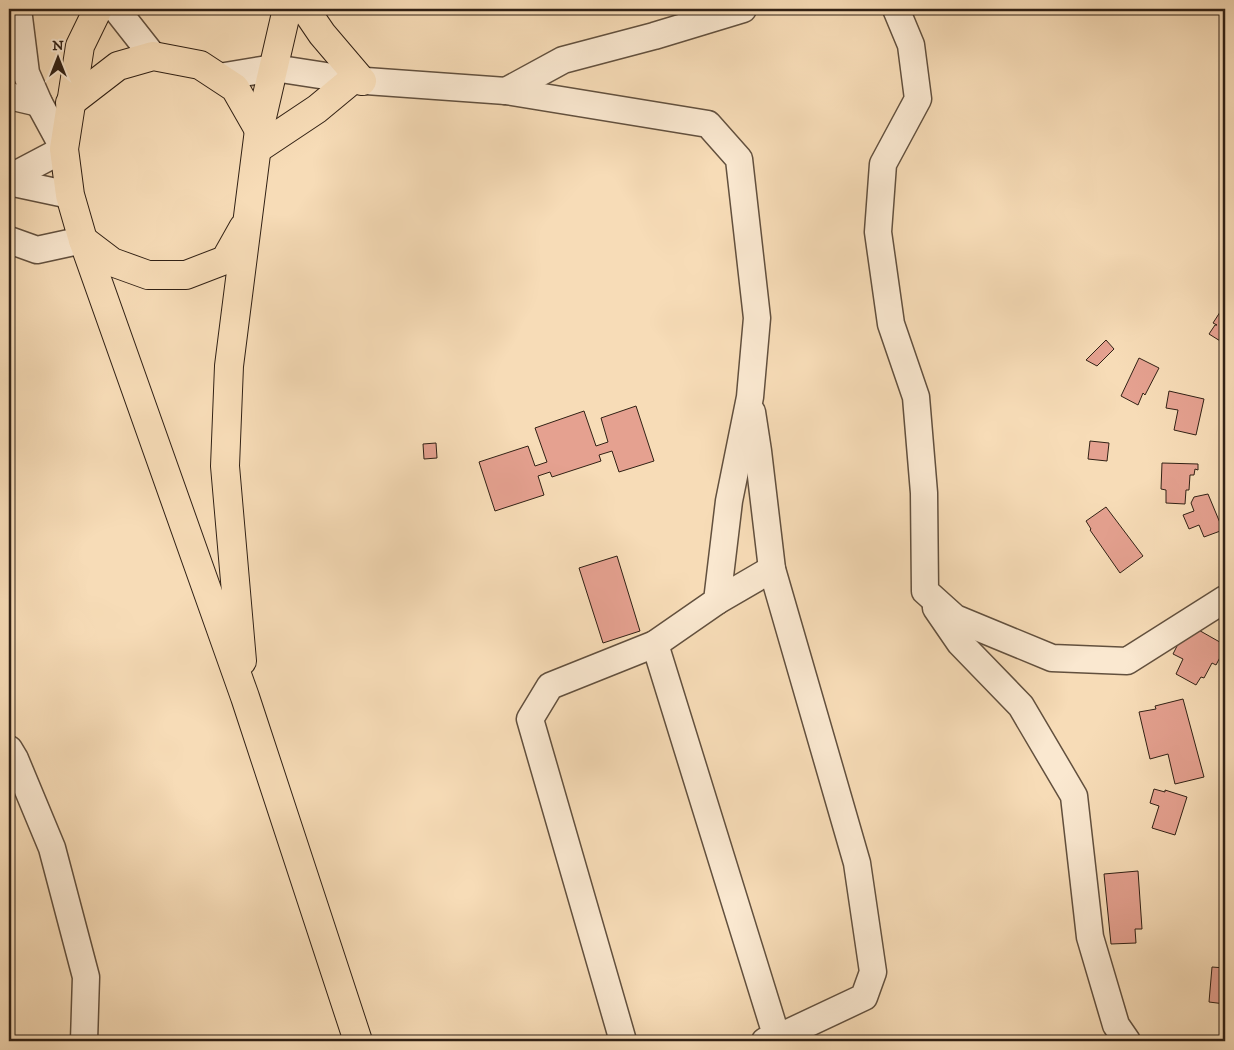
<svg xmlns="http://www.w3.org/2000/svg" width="1234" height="1050" font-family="'IM FELL DW Pica',serif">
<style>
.building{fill:#e5a190;stroke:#312115}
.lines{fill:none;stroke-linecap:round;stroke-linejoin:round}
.minor-casing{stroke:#62503e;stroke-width:29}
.major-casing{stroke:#312115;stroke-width:30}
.minor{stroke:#fae8d0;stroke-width:26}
.major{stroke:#f7dcb7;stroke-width:28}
</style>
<rect width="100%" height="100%" fill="#f7dcb7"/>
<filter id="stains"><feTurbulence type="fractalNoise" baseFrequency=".004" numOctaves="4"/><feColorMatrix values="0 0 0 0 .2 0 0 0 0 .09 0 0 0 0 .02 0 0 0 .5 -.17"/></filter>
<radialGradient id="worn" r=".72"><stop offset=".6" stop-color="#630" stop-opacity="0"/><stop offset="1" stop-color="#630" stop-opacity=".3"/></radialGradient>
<!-- building -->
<g class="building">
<path d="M1222,309L1225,311V344L1209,334L1215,325H1217L1213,323Z"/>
<path d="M1106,340L1114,349L1097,366L1086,360Z"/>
<path d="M1139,358L1159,368L1145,395L1143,393L1138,405L1121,396Z"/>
<path d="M1169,391L1204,399L1196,435L1174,430L1178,410L1166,408Z"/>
<path d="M636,406L654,461L619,472L612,451L599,455L601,461L552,477L550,472L538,476L544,495L495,511L479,462L528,446L535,466L547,462L535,428L584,411L596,446L608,442L601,418Z"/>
<path d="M1090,441L1109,443L1107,461L1088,459Z"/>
<path d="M436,443L437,458L424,459L423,444Z"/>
<path d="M1162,463L1198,464V470L1195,469L1194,475H1190L1189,490H1186L1185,504L1166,503V490L1161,489Z"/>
<path d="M1208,494L1223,530L1204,537L1199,525L1189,529L1183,515L1194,511L1191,503L1194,497Z"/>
<path d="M1106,507L1143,556L1120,573L1090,530L1091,529L1086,521Z"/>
<path d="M617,556L640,631L603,643L579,568Z"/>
<path d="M1188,624L1225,645V648L1216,665L1212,663L1204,678L1201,677L1196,685L1176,674L1183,659L1173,654Z"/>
<path d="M1183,699L1204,777L1175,784L1168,754L1150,759L1139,712L1156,709L1155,706Z"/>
<path d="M1154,789L1165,792V790L1187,797L1175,835L1152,828L1159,806L1150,803Z"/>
<path d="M1138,871L1142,929H1135L1136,943L1111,944L1104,874Z"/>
<path d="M1212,967L1225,968V1004L1209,1002Z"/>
</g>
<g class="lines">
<defs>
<g id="minor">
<path d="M116,9L153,56"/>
<path d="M896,9L911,45L918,99L883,164L878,232L891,324L916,397L924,493L925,591L955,618L1052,658L1127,661L1225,599"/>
<path d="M219,77L274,68L352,80L506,91L708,124L739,159L757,318L750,397L729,501L717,601L655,644L550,686L530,719L623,1041"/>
<path d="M506,91L563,60L654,36L743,9"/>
<path d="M9,96L39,103"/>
<path d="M9,178L64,149L39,103L26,73L18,9"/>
<path d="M9,182L70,195"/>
<path d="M9,240L37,250L83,240"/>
<path d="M752,412L758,451L772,569L857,863L873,972L864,997L777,1038L765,1041"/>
<path d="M717,601L772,569"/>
<path d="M936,608L960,643L1021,706L1074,796L1090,937L1116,1025L1127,1041"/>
<path d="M655,644L777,1038"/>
<path d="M9,749L15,759L52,848L86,977L84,1041"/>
</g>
<g id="major">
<path d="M98,9L80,46L64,149L70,195L83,240L245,697L358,1041"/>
<path d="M305,9L322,34L362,81"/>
<path d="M70,103L118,66L153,56L200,65L235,88L259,130"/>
<path d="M257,149L317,109L352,80"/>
<path d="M83,240L112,262L148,275H186L225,260L243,228"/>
<path d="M242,661L225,466L229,366L259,130L287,9"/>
</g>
</defs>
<!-- minor casing -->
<use href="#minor" class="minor-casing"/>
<!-- major casing -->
<use href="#major" class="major-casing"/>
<!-- minor -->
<use href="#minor" class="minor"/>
<!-- major -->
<use href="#major" class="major"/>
</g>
<!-- margin -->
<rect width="1234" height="1050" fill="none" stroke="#f7dcb7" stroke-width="30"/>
<rect x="10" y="10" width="1214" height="1030" fill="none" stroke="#312115" stroke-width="2.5"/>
<rect x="15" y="15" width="1204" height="1020" fill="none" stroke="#312115"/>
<!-- north arrow -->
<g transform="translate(58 58)" stroke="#fae8d0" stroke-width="4" paint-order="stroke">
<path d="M0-4L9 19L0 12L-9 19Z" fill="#312115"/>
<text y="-8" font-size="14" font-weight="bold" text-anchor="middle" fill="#312115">N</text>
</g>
<rect width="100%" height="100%" filter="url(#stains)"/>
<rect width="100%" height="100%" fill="url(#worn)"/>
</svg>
